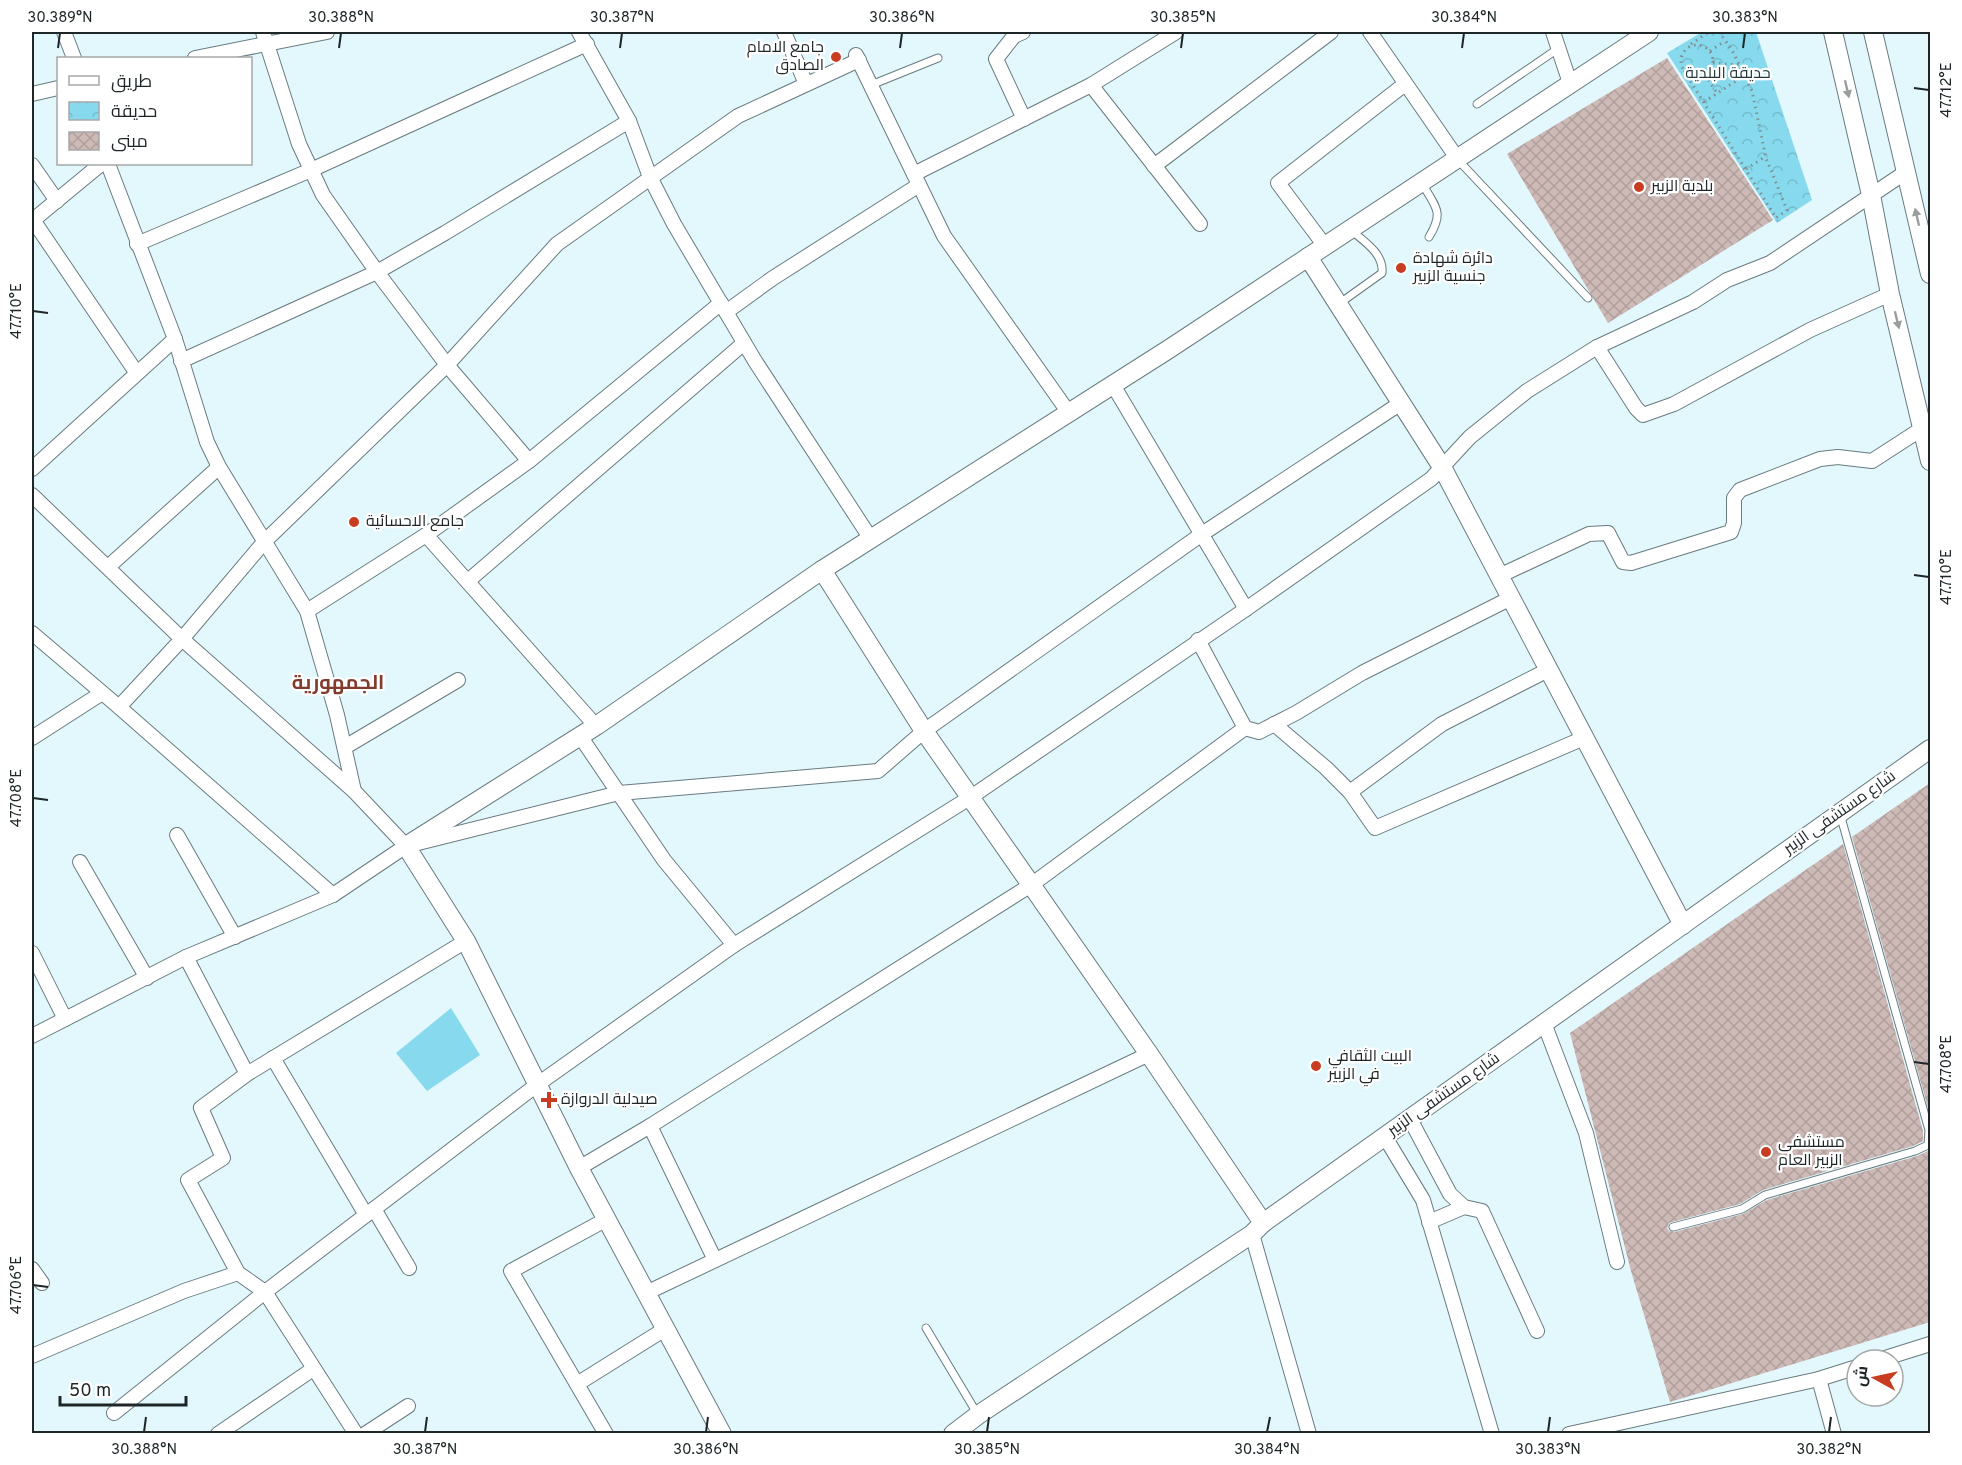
<svg xmlns="http://www.w3.org/2000/svg" width="1962" height="1465" font-family="Overpass,Cairo,sans-serif">
<style>
.park{fill:url(#park-crowns)}
.garden{fill:#87daee}
.building{fill:url(#building-cross-hatch)}
.lines{fill:none;stroke-linecap:round;stroke-linejoin:round}
.lane-casing{stroke:#687b80;stroke-width:9}
.street-casing{stroke:#687b80;stroke-width:16}
.secondary-casing{stroke:#687b80;stroke-width:20}
.path{stroke:#7f8e91;stroke-width:3;stroke-dasharray:1.5 4.5;stroke-linecap:butt}
.lane{stroke:#fff;stroke-width:7}
.street{stroke:#fff;stroke-width:14}
.secondary{stroke:#fff;stroke-width:18}
.oneway{fill:#9a9d9e}
.ticks{fill:none;stroke:#1e2628;stroke-width:2}
.poi-dot{fill:#c83d22;stroke:#fff;stroke-width:2}
.labels{text-anchor:middle;dominant-baseline:central;stroke-width:4.5;stroke-linejoin:round;paint-order:stroke}
.poi-label{font-size:16px;fill:#1e2628;stroke:#fff;text-anchor:start}
.park-label{font-size:16px;fill:#243c41;stroke:#fff}
.street-label{font-size:16px;fill:#1e2628;stroke:#fff}
.quarter-label{font-size:20px;font-weight:bold;fill:#823c2e;stroke:#fff}
.neatline{fill:none;stroke:#1e2628;stroke-width:2}
.ticks-label{font-size:15px;text-anchor:middle;fill:#1e2628}
</style>
<defs>
<pattern id="park-crowns" width="20" height="18" patternUnits="userSpaceOnUse" patternTransform="scale(1.5)"><rect width="20" height="18" fill="#87daee"/><path d="M2 6a3 3 0 1 1 6 0M12 15a3 3 0 1 1 6 0" fill="none" stroke="#74bbcc"/></pattern>
<pattern id="building-cross-hatch" width="8" height="8" patternUnits="userSpaceOnUse" patternTransform="scale(1.5)"><rect width="8" height="8" fill="#cdb9b5"/><path d="M0 0l8 8M0 8l8-8" fill="none" stroke="#b09f9c"/></pattern>
</defs>
<rect width="100%" height="100%" fill="#e3f8fd"/>
<!-- park -->
<path class="park" d="M1702,32H1756L1812,200L1777,223L1667,53Z"/>
<!-- garden -->
<path class="garden" d="M451,1008L480,1055L427,1091L396,1053Z"/>
<!-- building -->
<g class="building">
<path d="M1667,58L1773,220L1608,323L1507,154Z"/>
<path d="M1930,783V1115L1852,837Z"/>
<path d="M1843,844L1923,1131V1141L1913,1146L1763,1190L1740,1204L1672,1222L1669,1223L1667,1228L1669,1231L1674,1232L1743,1214L1767,1200L1917,1156L1930,1150V1322L1670,1402L1631,1271L1570,1033Z"/>
</g>
<g class="lines">
<defs>
<g id="lane">
<path d="M871,85L938,58"/>
<path d="M1477,104L1559,48"/>
<path d="M1458,160L1588,298"/>
<path d="M1422,183C1435,207 1445,211 1429,237"/>
<path d="M1340,303L1382,273C1384,254 1365,242 1352,231"/>
<path d="M1673,1227L1742,1209L1765,1195L1915,1151L1928,1145L1929,1130L1840,814"/>
<path d="M926,1328L978,1415"/>
</g>
<g id="street">
<path d="M64,32L74,58"/>
<path d="M263,32L299,144L323,195L377,272L447,365L529,461"/>
<path d="M579,32L629,121L650,177L674,224L755,361L871,539"/>
<path d="M784,32L806,84"/>
<path d="M1023,32L1014,36L996,59L1024,119"/>
<path d="M1370,32L1457,158"/>
<path d="M1553,32L1570,83"/>
<path d="M856,55L944,236L1069,413"/>
<path d="M195,58L327,32"/>
<path d="M1091,85L1200,224"/>
<path d="M32,94L58,88"/>
<path d="M108,164L175,339L207,442L219,467L307,611L337,715L354,791"/>
<path d="M32,165L57,201"/>
<path d="M1154,166L1331,32"/>
<path d="M914,174L1091,85L1176,32"/>
<path d="M33,220L136,372"/>
<path d="M32,221L101,164"/>
<path d="M137,244L311,170L587,44"/>
<path d="M1325,246L1278,183L1405,84"/>
<path d="M726,312L773,278L919,185"/>
<path d="M1597,347L1636,408L1643,415L1674,404L1810,330L1890,294"/>
<path d="M181,361L377,272L445,233L629,121"/>
<path d="M1113,385L1246,609"/>
<path d="M32,469L175,339"/>
<path d="M32,495L182,639L354,791L406,846"/>
<path d="M426,535L596,726"/>
<path d="M108,567L219,467"/>
<path d="M1499,576L1589,534L1608,533L1623,562L1631,563L1731,532L1734,523V498L1740,490L1820,459L1838,457L1872,461L1923,428"/>
<path d="M468,581L744,343"/>
<path d="M307,611L426,535L529,461L721,303"/>
<path d="M32,633L119,707L333,895"/>
<path d="M1198,640L1245,728L1259,732L1296,713L1362,673L1511,598"/>
<path d="M119,707L182,639L265,541L447,365L557,244L738,116L859,60"/>
<path d="M1274,724L1326,768L1350,792L1375,828L1584,738"/>
<path d="M580,736L664,860L734,945"/>
<path d="M32,738L102,693"/>
<path d="M345,747L458,680"/>
<path d="M1350,792L1442,724L1548,670"/>
<path d="M177,835L235,937"/>
<path d="M80,862L147,978"/>
<path d="M32,953L65,1019"/>
<path d="M186,957L247,1074"/>
<path d="M1544,1023L1586,1133L1617,1262"/>
<path d="M32,1036L186,957L333,895L406,846L619,793L878,771L924,731L1202,534L1401,403"/>
<path d="M273,1058L366,1215"/>
<path d="M1410,1119L1450,1194L1464,1207L1482,1211L1537,1331"/>
<path d="M650,1126L715,1260"/>
<path d="M1385,1137L1423,1200L1492,1434"/>
<path d="M579,1168L650,1126L1031,885L1245,728"/>
<path d="M374,1209L409,1268"/>
<path d="M1429,1222L1464,1207"/>
<path d="M1252,1234L1309,1434"/>
<path d="M32,1269L42,1283"/>
<path d="M646,1293L1149,1054"/>
<path d="M32,1356L184,1291L238,1273"/>
<path d="M1879,1360L1930,1344"/>
<path d="M1819,1379L1834,1434"/>
<path d="M577,1384L665,1329"/>
<path d="M114,1413L265,1292L538,1084L734,945L971,797L1246,609L1431,479L1470,437L1527,391L1597,347L1693,302L1727,280L1770,263L1906,172"/>
<path d="M218,1434L313,1369"/>
<path d="M356,1434L265,1292L238,1273L188,1180L223,1158L201,1108L247,1074L466,941"/>
<path d="M365,1434L408,1406"/>
<path d="M606,1434L511,1271L607,1219"/>
<path d="M1569,1434L1819,1379L1857,1367"/>
</g>
<g id="secondary">
<path d="M1833,32L1871,195L1890,294L1930,461"/>
<path d="M1873,32L1930,274"/>
<path d="M1308,257L1442,467L1683,925"/>
<path d="M822,570L924,731L1149,1054L1263,1223"/>
<path d="M722,1434L579,1168L466,941L406,846L596,726L822,570L1169,349L1649,32"/>
<path d="M953,1434L978,1415L1252,1234L1263,1223L1930,749"/>
</g>
</defs>
<!-- lane casing -->
<use href="#lane" class="lane-casing"/>
<!-- street casing -->
<use href="#street" class="street-casing"/>
<!-- secondary casing -->
<use href="#secondary" class="secondary-casing"/>
<!-- path -->
<g class="path">
<path d="M1691,44L1709,32"/>
<circle cx="1697" cy="61" r="16"/>
<path d="M1710,51L1725,41"/>
<path d="M1713,63L1740,65"/>
<path d="M1684,71L1776,218L1787,210L1766,158L1752,91L1732,50L1719,32"/>
<path d="M1705,75L1717,93"/>
<path d="M1704,102L1745,75"/>
<path d="M1746,169L1766,156"/>
</g>
<!-- lane -->
<use href="#lane" class="lane"/>
<!-- street -->
<use href="#street" class="street"/>
<!-- secondary -->
<use href="#secondary" class="secondary"/>
</g>
<!-- one-way arrows -->
<defs><path id="oneway-solid" d="M-6-.8H1V-3.2L6.5 0L1 3.2V.8H-6Z" transform="scale(1.5)"/></defs>
<g class="oneway">
<use href="#oneway-solid" transform="translate(1847 89) rotate(77)"/>
<use href="#oneway-solid" transform="translate(1917 217) rotate(-103)"/>
<use href="#oneway-solid" transform="translate(1897 320) rotate(76)"/>
</g>
<!-- ticks -->
<path class="ticks" d="M58,48L60,33M339,48L341,33M620,48L622,33M900,48L902,33M1181,48L1183,33M1462,48L1464,33M1743,48L1745,33M1914,88L1929,90M33,311L48,313M1914,575L1929,577M33,798L48,800M1914,1062L1929,1064M33,1285L48,1287M144,1432L146,1417M425,1432L427,1417M706,1432L708,1417M987,1432L989,1417M1267,1432L1270,1417M1548,1432L1550,1417M1829,1432L1831,1417"/>
<!-- markers -->
<g class="poi-dot">
<circle cx="836" cy="57" r="6"/>
<circle cx="1639" cy="187" r="6"/>
<circle cx="1401" cy="268" r="6"/>
<circle cx="354" cy="522" r="6"/>
<circle cx="1316" cy="1066" r="6"/>
<path d="M546 1091h6v6h6v6h-6v6h-6v-6h-6v-6h6z"/>
<circle cx="1766" cy="1152" r="6"/>
</g>
<g class="labels">
<!-- poi labels -->
<g class="poi-label">
<text x="824" y="48" text-anchor="end">جامع الامام<tspan x="824" dy="18">الصادق</tspan></text>
<text x="1651" y="187">بلدية الزبير</text>
<text x="1413" y="259">دائرة شهادة<tspan x="1413" dy="18">جنسية الزبير</tspan></text>
<text x="366" y="522">جامع الاحسائية</text>
<text x="1328" y="1057">البيت الثقافي<tspan x="1328" dy="18">في الزبير</tspan></text>
<text x="561" y="1100">صيدلية الدروازة</text>
<text x="1778" y="1143">مستشفى<tspan x="1778" dy="18">الزبير العام</tspan></text>
</g>
<!-- park labels -->
<g class="park-label">
<text x="1728" y="74">حديقة البلدية</text>
</g>
<!-- street labels -->
<g class="street-label">
<text transform="translate(1840 813) rotate(-35)">شارع مستشفى الزبير</text>
<text transform="translate(1444 1095) rotate(-35)">شارع مستشفى الزبير</text>
</g>
<!-- quarter labels -->
<g class="quarter-label">
<text x="338" y="684">الجمهورية</text>
</g>
</g>
<!-- border -->
<rect width="1962" height="1465" fill="none" stroke="#ffffff" stroke-width="66"/>
<!-- legend -->
<rect x="57" y="57" width="195" height="108" fill="#ffffff" stroke="#a5a8a9" stroke-width="1.5"/>
<rect x="69" y="76" width="30" height="9" fill="#ffffff" stroke="#a5a8a9" stroke-width="1.5"/>
<text x="111" y="87" font-size="18" fill="#1e2628">طريق</text>
<rect x="69" y="102" width="30" height="18" fill="url(#park-crowns)" stroke="#a5a8a9" stroke-width="1.5"/>
<text x="111" y="117" font-size="18" fill="#1e2628">حديقة</text>
<rect x="69" y="132" width="30" height="18" fill="url(#building-cross-hatch)" stroke="#a5a8a9" stroke-width="1.5"/>
<text x="111" y="147" font-size="18" fill="#1e2628">مبنى</text>
<!-- north arrow -->
<g transform="translate(1875 1378) rotate(278)"><circle r="28" fill="#ffffff" stroke="#a5a8a9" stroke-width="1.5"/>
<path d="M0-4.5L10 22L0 15L-10 22Z" fill="#c83d22"/>
<text y="-9" font-size="16" font-weight="bold" text-anchor="middle" fill="#1e2628">ش</text>
</g>
<!-- scale -->
<path d="M60 1396v9h126v-9" fill="none" stroke="#1e2628" stroke-width="3"/>
<text x="69" y="1396" font-size="18" fill="#1e2628" stroke="#ffffff" stroke-width="4.5" paint-order="stroke">50 m</text>
<rect x="33" y="33" width="1896" height="1399" class="neatline"/>
<g class="ticks-label">
<text x="60" y="22">30.389°N</text>
<text x="341" y="22">30.388°N</text>
<text x="622" y="22">30.387°N</text>
<text x="902" y="22">30.386°N</text>
<text x="1183" y="22">30.385°N</text>
<text x="1464" y="22">30.384°N</text>
<text x="1745" y="22">30.383°N</text>
<text transform="translate(1946 90) rotate(-90)" y="5">47.712°E</text>
<text transform="translate(16 311) rotate(-90)" y="5">47.710°E</text>
<text transform="translate(1946 577) rotate(-90)" y="5">47.710°E</text>
<text transform="translate(16 798) rotate(-90)" y="5">47.708°E</text>
<text transform="translate(1946 1064) rotate(-90)" y="5">47.708°E</text>
<text transform="translate(16 1285) rotate(-90)" y="5">47.706°E</text>
<text x="144" y="1454">30.388°N</text>
<text x="425" y="1454">30.387°N</text>
<text x="706" y="1454">30.386°N</text>
<text x="987" y="1454">30.385°N</text>
<text x="1267" y="1454">30.384°N</text>
<text x="1548" y="1454">30.383°N</text>
<text x="1829" y="1454">30.382°N</text>
</g>
</svg>
